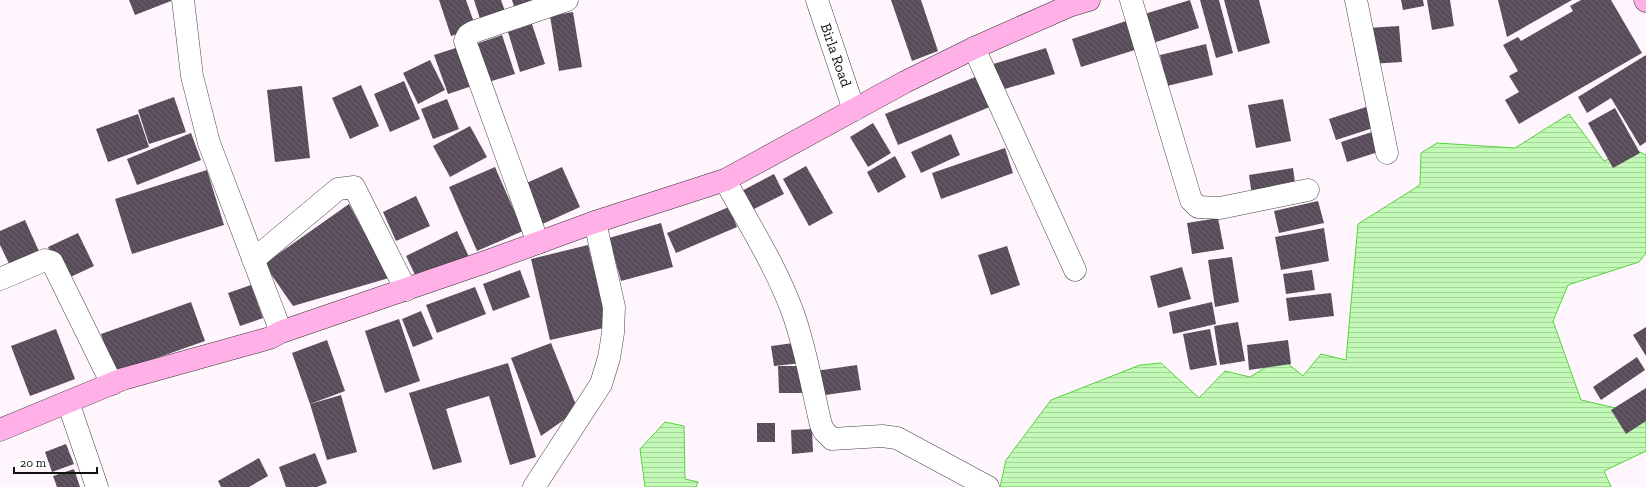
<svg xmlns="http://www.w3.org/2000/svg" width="1646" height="487" font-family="'Zilla Slab',serif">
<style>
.water{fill:url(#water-rules);stroke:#54d439}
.building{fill:url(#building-back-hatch)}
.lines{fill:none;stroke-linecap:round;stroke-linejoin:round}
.minor-casing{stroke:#444;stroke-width:23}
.tertiary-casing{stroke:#444;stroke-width:23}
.secondary-casing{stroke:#333;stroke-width:23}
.minor{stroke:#fff;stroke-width:22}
.tertiary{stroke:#fff;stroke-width:22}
.secondary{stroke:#ffb0e6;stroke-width:22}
.labels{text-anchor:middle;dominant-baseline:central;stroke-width:4;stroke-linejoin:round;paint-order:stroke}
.street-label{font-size:15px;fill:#111;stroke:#fff}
</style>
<defs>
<pattern id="water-rules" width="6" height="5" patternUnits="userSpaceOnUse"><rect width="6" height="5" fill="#c3f9b6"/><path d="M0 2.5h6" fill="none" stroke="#a6d49b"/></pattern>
<pattern id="building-back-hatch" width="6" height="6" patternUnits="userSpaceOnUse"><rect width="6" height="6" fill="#584c5a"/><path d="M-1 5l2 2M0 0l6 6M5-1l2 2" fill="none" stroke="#6b626d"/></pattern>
</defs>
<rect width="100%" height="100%" fill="#fff5fd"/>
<!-- water -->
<g class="water">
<path d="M1569,114L1604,161L1633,149L1646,155V253L1639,262L1568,285L1553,321L1581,400L1646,415V451L1604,471L1611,487H1000L1006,460L1051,400L1140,365L1161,363L1199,398L1225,371L1250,377L1281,358L1303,376L1321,354L1346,360L1358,224L1420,185L1421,153L1437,143L1515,148Z"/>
<path d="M665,422L684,426L685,479L698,482L696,487H645L640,449Z"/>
</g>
<!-- building -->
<g class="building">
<path d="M129,0H171V1L135,15Z"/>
<path d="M439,0H466L476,28L451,36Z"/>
<path d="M474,0H501L507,17L482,25Z"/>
<path d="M512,0H539L516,13Z"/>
<path d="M891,0H921L938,51L912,61Z"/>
<path d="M1190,0L1199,28L1147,45L1138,16Z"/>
<path d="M1200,0H1219L1233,53L1216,58Z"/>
<path d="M1224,0H1259L1270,43L1238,52Z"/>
<path d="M1401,0H1423L1424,6L1403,10Z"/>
<path d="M1427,0H1450L1454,26L1432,30Z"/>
<path d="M1498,0H1572L1507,37Z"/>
<path d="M1581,0H1611L1642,53L1519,124L1505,100L1519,92L1509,76L1518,71L1503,45L1518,37L1521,41L1573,11L1570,6Z"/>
<path d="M573,12L582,67L559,71L550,16Z"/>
<path d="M1132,19L1141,48L1081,67L1072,39Z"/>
<path d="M532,24L545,64L520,72L508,32Z"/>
<path d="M1399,26L1402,62L1370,64L1367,28Z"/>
<path d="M502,35L515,74L485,83L473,45Z"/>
<path d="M1206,44L1213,75L1167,86L1160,55Z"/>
<path d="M465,45L478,84L448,94L434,55Z"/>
<path d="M1046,48L1055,74L998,91L990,65Z"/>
<path d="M1646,55V142L1640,146L1611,98L1587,113L1578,97Z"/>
<path d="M430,60L445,90L418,104L403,73Z"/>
<path d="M980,75L992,106L898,145L885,114Z"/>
<path d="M404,81L420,119L390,132L374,94Z"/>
<path d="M361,85L379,126L350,139L332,98Z"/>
<path d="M302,86L310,158L275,162L267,90Z"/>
<path d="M174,97L186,132L149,144L138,110Z"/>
<path d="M447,99L459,129L433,139L421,109Z"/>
<path d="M1283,99L1291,141L1256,148L1248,105Z"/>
<path d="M1366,107L1373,128L1336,140L1329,119Z"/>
<path d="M1615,108L1640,153L1613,168L1588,123Z"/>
<path d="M138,114L149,147L108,162L96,129Z"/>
<path d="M873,123L891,153L868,167L850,137Z"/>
<path d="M470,126L487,157L450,177L433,146Z"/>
<path d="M1372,132L1378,152L1347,162L1341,142Z"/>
<path d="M191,133L201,160L137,185L127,159Z"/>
<path d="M951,134L960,155L921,173L911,152Z"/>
<path d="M1005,148L1013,173L941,199L932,173Z"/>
<path d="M895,156L906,177L878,193L867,172Z"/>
<path d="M806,166L833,213L809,226L783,179Z"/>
<path d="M495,167L523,231L477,251L449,187Z"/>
<path d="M562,167L580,207L538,226L520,186Z"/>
<path d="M1293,168L1296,190L1252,196L1249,175Z"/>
<path d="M207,170L224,225L132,254L115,199Z"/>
<path d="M774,174L784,194L746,213L736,194Z"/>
<path d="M416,196L430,226L396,241L383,212Z"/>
<path d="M1318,201L1324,223L1279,233L1274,211Z"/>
<path d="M349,204L389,278L293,306L264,264Z"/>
<path d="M729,207L737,227L676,253L667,233Z"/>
<path d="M1218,218L1224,249L1192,254L1187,223Z"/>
<path d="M25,220L42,258L13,272L0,245V231Z"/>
<path d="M661,223L673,267L621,281L609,238Z"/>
<path d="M1324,228L1329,261L1281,270L1275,237Z"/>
<path d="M457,231L469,257L418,281L406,256Z"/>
<path d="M78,233L94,266L64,280L48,247Z"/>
<path d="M588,245L608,327L550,340L531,259Z"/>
<path d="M1007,246L1020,285L991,295L978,255Z"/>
<path d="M1232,257L1239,302L1215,307L1208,260Z"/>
<path d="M1182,267L1191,299L1158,308L1150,276Z"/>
<path d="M520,270L530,297L493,311L483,284Z"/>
<path d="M1312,270L1315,290L1286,294L1283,274Z"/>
<path d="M251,285L263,318L240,326L228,293Z"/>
<path d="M475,287L486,314L437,333L426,305Z"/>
<path d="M1331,293L1334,316L1289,321L1286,298Z"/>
<path d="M191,302L205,341L114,373L101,334Z"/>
<path d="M1212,302L1216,324L1173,334L1169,312Z"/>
<path d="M421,311L433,339L413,347L402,319Z"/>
<path d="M399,319L420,381L385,393L365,331Z"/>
<path d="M1238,322L1245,361L1220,365L1214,326Z"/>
<path d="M1646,327V356L1633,335Z"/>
<path d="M56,329L75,379L30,396L11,346Z"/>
<path d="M1210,329L1217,365L1190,370L1183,334Z"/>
<path d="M327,340L345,391L310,404L292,353Z"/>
<path d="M1288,340L1291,364L1249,370L1247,345Z"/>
<path d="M801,342L803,363L774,366L771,346Z"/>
<path d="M551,343L578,410L541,436L511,358Z"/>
<path d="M1637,357L1645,370L1601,400L1593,387Z"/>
<path d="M508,363L536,457L510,465L489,396L446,409L462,462L433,470L409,393Z"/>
<path d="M857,365L861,390L818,396L815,371Z"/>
<path d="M778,366H802L803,393H779Z"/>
<path d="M1646,388V421L1626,434L1611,410Z"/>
<path d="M341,395L357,452L327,460L310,404Z"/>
<rect x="757" y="423" width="18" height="19"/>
<path d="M812,429L813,452L792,454L791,430Z"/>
<path d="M66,444L74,464L52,472L45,452Z"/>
<path d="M315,453L327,483L317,487H286L279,467Z"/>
<path d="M259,458L268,476L249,487H221L218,481Z"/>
<path d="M74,469L80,487H57L53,476Z"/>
</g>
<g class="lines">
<defs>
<g id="minor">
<path d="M183,0L192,76L209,143L281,332"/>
<path d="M1131,0L1191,200L1198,207L1220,208L1308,190"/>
<path d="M1356,0L1387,153"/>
<path d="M974,48L1075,270"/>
<path d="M725,180C748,223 776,266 793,313C806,349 812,388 821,425L824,431L832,439L882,436L897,438L988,487"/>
<path d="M538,243L465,41L468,35L473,32L567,0"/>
<path d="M253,260L338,189L354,187L406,290"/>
<path d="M0,279L45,260L52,262L112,384"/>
<path d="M68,402L97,487"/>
<path d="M534,487L601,384L609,358L613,333L614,307L595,222"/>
</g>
<path id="tertiary" d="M817,0L854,110"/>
<g id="secondary">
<path d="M1645,0L1646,1"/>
<path d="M0,430L123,379L270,338L281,332L488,261L595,222L725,180L905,82L974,48L1069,6L1089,0"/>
</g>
</defs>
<!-- minor casing -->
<use href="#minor" class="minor-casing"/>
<!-- tertiary casing -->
<use href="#tertiary" class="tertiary-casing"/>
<!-- secondary casing -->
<use href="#secondary" class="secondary-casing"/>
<!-- minor -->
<use href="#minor" class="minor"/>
<!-- tertiary -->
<use href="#tertiary" class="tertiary"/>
<!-- secondary -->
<use href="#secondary" class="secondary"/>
</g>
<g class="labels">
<!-- street labels -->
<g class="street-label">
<text transform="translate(836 55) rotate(71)">Birla Road</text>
</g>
</g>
<!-- scale -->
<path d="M14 467v6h83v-6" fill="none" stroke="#111111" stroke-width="2"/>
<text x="20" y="467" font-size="12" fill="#111111" stroke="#ffffff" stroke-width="3" paint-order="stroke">20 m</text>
</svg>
